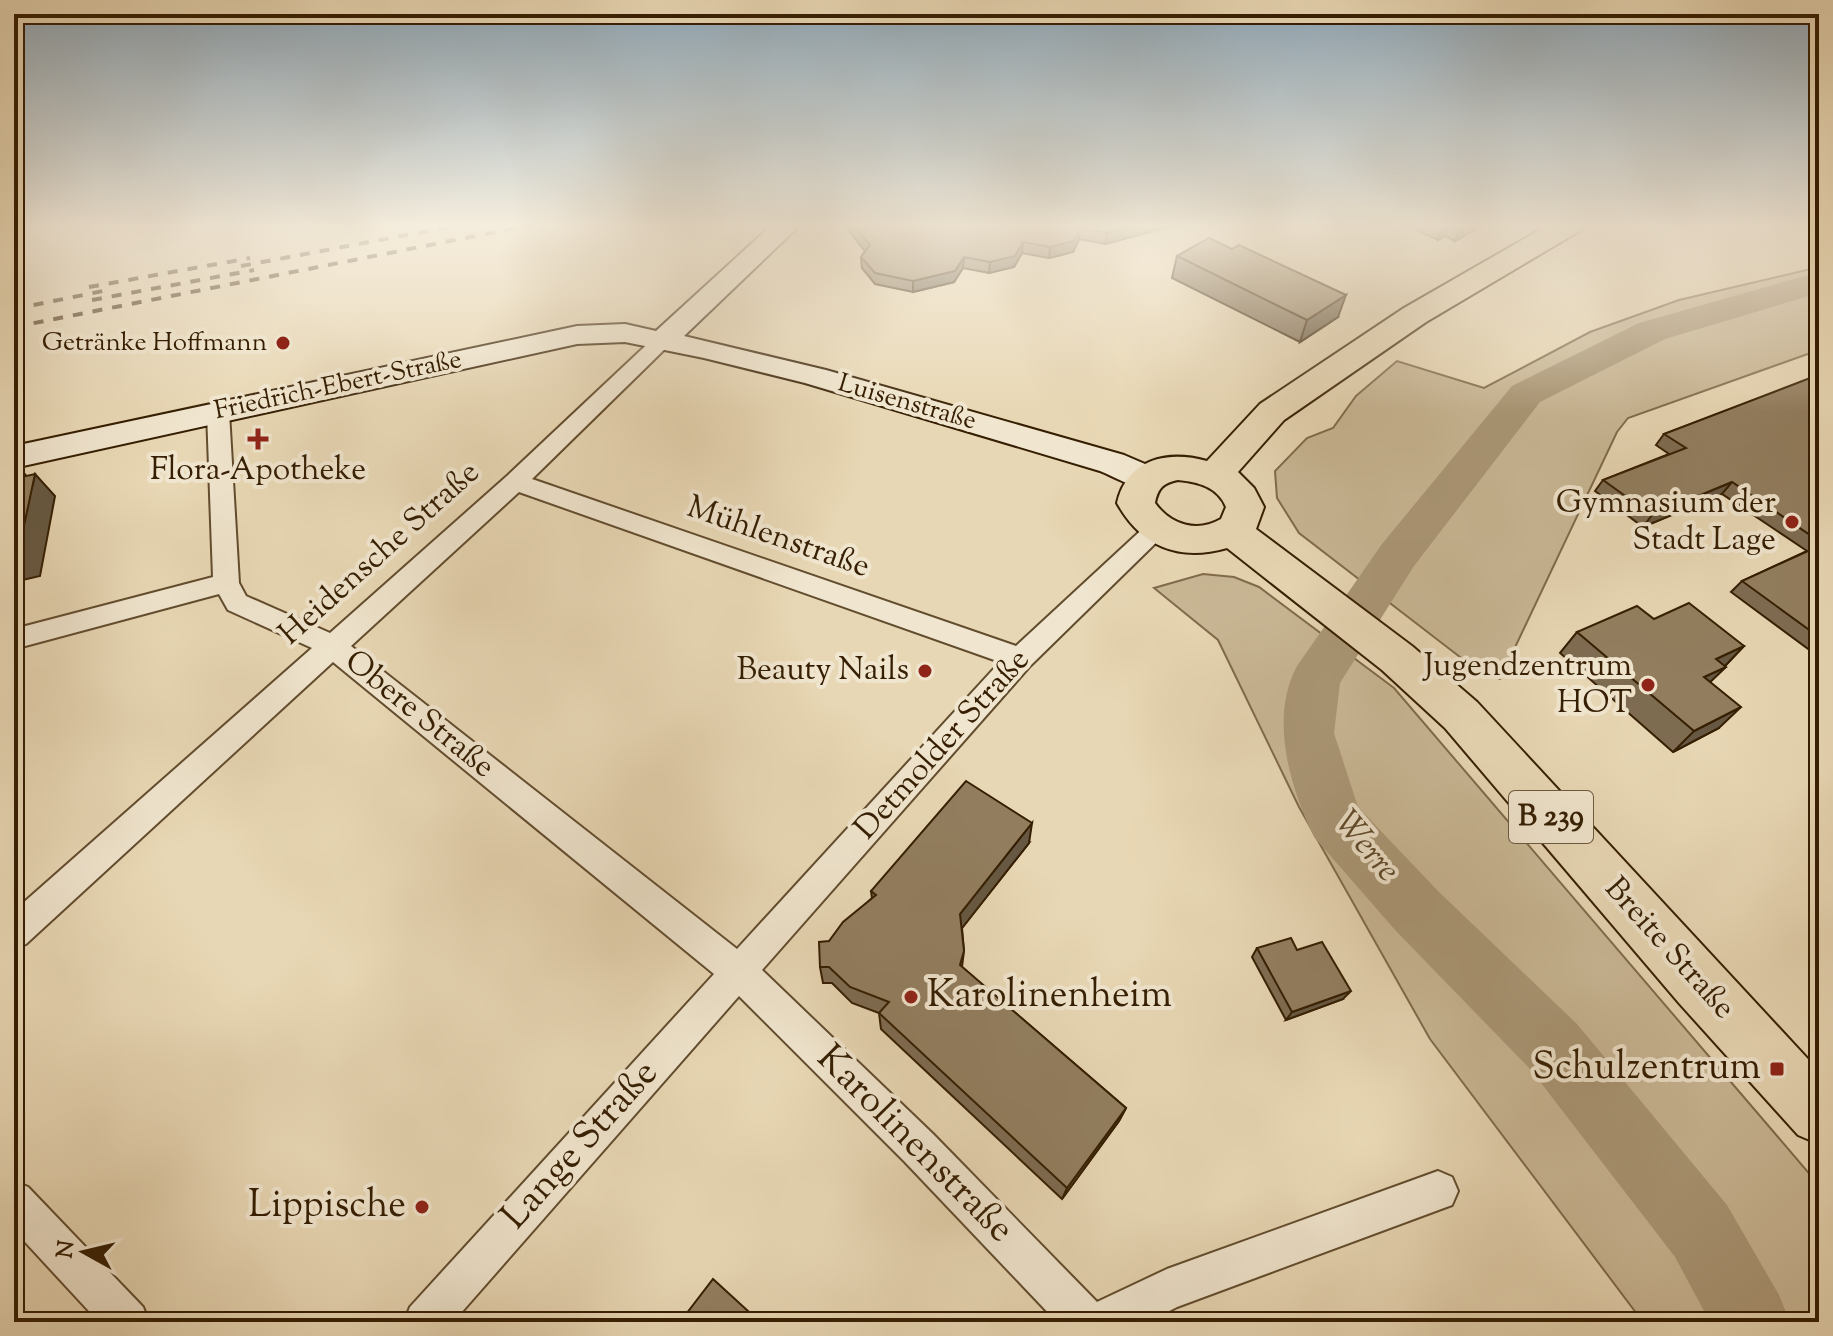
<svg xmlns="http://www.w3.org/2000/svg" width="1833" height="1336" font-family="'Sorts Mill Goudy',serif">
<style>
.green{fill:#cab896;stroke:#806b4c;stroke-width:2}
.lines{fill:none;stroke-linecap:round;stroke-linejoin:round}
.river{fill:#ab9877;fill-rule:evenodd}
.street-casing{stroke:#624c2e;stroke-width:4}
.secondary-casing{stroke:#351e02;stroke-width:4}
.primary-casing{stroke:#351e02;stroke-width:4}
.street{fill:#f0e5ce;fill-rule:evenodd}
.secondary{fill:#f0e5ce;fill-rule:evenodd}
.primary{fill:#e8d7b4;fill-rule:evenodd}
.rail{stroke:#351e02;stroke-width:4;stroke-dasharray:10 10;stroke-linecap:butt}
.wall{fill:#7e6c52;stroke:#351e02;stroke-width:2}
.shaded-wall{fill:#665842;stroke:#351e02;stroke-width:2}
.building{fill:#927e5f;stroke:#351e02;stroke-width:2}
.poi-dot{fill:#8f2418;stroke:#f0e5ce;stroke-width:3}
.labels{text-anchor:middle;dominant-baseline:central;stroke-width:8;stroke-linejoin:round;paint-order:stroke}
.far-poi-label{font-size:26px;fill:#351e02;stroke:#f0e5ce;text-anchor:end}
.far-street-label{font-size:26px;fill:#351e02;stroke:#f0e5ce}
.shield{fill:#f0e5ce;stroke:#6d5a3f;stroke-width:2}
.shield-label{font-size:30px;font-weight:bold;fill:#351e02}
.poi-label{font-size:32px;fill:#351e02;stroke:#f0e5ce;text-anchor:end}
.street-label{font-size:32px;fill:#351e02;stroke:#f0e5ce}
.water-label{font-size:34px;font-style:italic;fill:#5e492b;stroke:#f0e5ce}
.near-poi-label{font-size:38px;fill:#351e02;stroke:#f0e5ce;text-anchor:end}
.near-street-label{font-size:38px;fill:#351e02;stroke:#f0e5ce}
</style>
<rect width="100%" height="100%" fill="#e8d7b4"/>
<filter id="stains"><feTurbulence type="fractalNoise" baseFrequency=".0025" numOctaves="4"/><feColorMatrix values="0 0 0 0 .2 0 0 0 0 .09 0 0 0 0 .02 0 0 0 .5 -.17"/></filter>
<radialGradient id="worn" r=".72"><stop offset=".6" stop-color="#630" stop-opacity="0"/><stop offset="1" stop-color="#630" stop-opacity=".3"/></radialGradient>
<!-- green -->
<g class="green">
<path d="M1819,267V350L1628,418L1617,432L1500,679L1469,664L1299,533L1277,498L1275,471L1307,438L1333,428L1356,396L1397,361L1484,388L1590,332L1679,300Z"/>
<path d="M1203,574L1234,577L1259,587L1394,688L1819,1185V1322H1643L1430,1039L1299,807L1218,640L1154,588Z"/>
</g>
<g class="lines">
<!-- river -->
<path class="river" d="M1819,272V293L1665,339L1540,402L1414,566L1340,683L1334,733L1358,807L1438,891L1577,1024L1727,1205L1779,1295L1790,1322H1710L1675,1257L1531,1070L1396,931L1314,837C1290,787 1269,718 1297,666L1382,544L1512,386L1639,323Z"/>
<defs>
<g id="street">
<path d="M664,333L671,335L674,339L671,343L532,479L1016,646L1149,523L1158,520L1167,523L1170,529L1030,666L762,970L933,1134L1097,1302L1167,1269L1438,1171L1452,1177L1458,1191L1452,1205L1177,1307L1148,1322H1057L905,1162L739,996L453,1322H404L410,1307L714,974L333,662L26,944L14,949V911L312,648L228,610L219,594L14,649V629L213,577L207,412L210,407H226L229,412L239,583L246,596L330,633L507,476L657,335ZM519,492L1000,662L737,949L351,646Z"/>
<path d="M14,1181L28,1187L143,1307L149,1322H99L14,1230Z"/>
</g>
<path id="secondary" d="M773,224H801L684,336L826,370L1124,455L1159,470L1164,478L1159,486C1138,492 1119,479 1100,471L805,383L704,358L625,342L577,344L14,468V446L577,326L625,324L656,331Z"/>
<path id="primary" d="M1550,224H1585L1581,230L1426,322L1284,420L1238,472L1254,488L1264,507L1256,529L1412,646L1477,702L1819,1071V1144L1798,1135L1679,1003L1445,728L1382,670L1227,548C1178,562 1141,546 1117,503C1127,459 1167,450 1207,461L1260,404L1404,308ZM1178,480C1198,482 1218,487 1226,507L1221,519C1197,533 1171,525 1155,503C1158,488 1163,483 1178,480Z"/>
</defs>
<!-- street casing -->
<use href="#street" class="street-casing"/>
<!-- secondary casing -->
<use href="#secondary" class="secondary-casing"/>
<!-- primary casing -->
<use href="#primary" class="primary-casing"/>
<!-- street -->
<use href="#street" class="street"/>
<!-- secondary -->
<use href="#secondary" class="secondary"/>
<!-- primary -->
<use href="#primary" class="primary"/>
<!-- rail -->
<g class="rail">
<path d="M241,266L465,224"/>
<path d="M89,287L250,258"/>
<path d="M92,300L254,270"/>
<path d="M14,309L103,291"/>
<path d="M14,327L536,224"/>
</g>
</g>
<!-- wall -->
<g class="wall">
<path d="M843,224H1179L1105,244L1079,239L1073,252L1049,258L1022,253L1014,267L989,273L963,268L954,282L913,292L875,284L862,268L861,257L865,251Z"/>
<path d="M1404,224H1485L1455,241L1445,236L1438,240Z"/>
<path d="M1177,256L1338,317L1300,342L1172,278Z"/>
<path d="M1819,376V657L1731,592L1742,581L1807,551L1722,494L1643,527L1595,491L1603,480L1669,454L1656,445L1664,434Z"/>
<path d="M1654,619L1744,646L1710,682L1719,728L1673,752L1560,653L1577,632Z"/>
<path d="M1029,843L962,928L964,951L962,967L1126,1108L1119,1121L1062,1199L881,1029L879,1013L852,1003L832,983H823L820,967L829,941L872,898L871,891Z"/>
<path d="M1257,948L1297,950L1343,999L1286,1020L1252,957Z"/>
</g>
<!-- shaded-wall -->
<g class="shaded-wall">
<path d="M1141,224H1179L1105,244L1107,233Z"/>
<path d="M1444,224H1450L1445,236L1438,240Z"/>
<path d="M1462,224H1485L1455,241Z"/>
<path d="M1080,228L1079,239L1073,252L1049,258L1050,247Z"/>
<path d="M1023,242L1022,253L1014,267L989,273L990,262Z"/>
<path d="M964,257L963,268L954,282L913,292V281Z"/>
<path d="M1346,295L1338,317L1300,342L1307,320Z"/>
<path d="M23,472L33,484L35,474L55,496L40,576L14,582V555Z"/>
<path d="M1732,482L1722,494L1643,527L1652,515Z"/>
<path d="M1744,646L1723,668L1716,659Z"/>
<path d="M1726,667L1704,688V677Z"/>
<path d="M1741,707L1719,728L1673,752L1694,731Z"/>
<path d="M1032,823L1029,843L959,932L960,914Z"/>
<path d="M1351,991L1343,999L1286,1020L1292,1012Z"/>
<path d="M1126,1108L1119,1121L1062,1199L1067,1188Z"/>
</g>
<!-- building -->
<g class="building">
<path d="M852,224H1141L1107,233L1080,228L1074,241L1050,247L1023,242L1015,256L990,262L964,257L955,271L913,281L875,273L861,257L870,245Z"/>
<path d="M1209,238L1232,249L1239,245L1346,295L1307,320L1177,256Z"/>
<path d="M1818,375L1819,376V541L1732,482L1652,515L1603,480L1686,448L1664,434Z"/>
<path d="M23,472L22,477L35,474L18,554L14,555V474Z"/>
<path d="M1819,546V637L1742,581Z"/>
<path d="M1689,603L1744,646L1716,659L1726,667L1704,677L1741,707L1694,731L1577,632L1637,606L1654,619Z"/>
<path d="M966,781L1032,823L960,914L964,951L960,965L1126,1108L1067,1188L879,1013L889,1002L850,987L829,967H820L819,942L829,941L843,922L876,895L871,891Z"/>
<path d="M1291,938L1297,950L1322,942L1351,991L1292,1012L1257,948Z"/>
<path d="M713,1279L760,1322H680Z"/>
</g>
<!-- sky -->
<linearGradient id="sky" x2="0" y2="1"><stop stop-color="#8fa9bb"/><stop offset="0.55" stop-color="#f5eddd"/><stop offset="1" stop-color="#f5eddd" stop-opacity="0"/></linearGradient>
<rect width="1833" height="411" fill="url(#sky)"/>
<!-- markers -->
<g class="poi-dot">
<circle cx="283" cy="343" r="8"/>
<path d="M254 427h8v8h8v8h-8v8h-8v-8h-8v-8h8z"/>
<circle cx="1792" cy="522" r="8"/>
<circle cx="925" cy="671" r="8"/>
<circle cx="1648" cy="685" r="8"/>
<circle cx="911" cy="997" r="8"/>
<rect x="1769" y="1061" width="16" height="16" rx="4"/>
<circle cx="422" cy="1207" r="8"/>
</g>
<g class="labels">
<!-- far-poi labels -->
<g class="far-poi-label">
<text x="267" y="343">Getränke Hoffmann</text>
</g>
<!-- far-street labels -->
<g class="far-street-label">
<text transform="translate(338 386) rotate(-12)">Friedrich-Ebert-Straße</text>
<text transform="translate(907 403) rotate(16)">Luisenstraße</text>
</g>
<!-- shield labels -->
<rect class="shield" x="1509" y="791" width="84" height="52" rx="6"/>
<g class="shield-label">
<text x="1551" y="817">B 239</text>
</g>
<!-- poi labels -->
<g class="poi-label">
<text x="258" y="471" text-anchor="middle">Flora-Apotheke</text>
<text x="1776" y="504">Gymnasium der<tspan x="1776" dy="37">Stadt Lage</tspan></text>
<text x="1632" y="667">Jugendzentrum<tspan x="1632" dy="37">HOT</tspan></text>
<text x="909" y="671">Beauty Nails</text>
</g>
<!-- street labels -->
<g class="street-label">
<text transform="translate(778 538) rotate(19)">Mühlenstraße</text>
<text transform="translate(380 554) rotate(-42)">Heidensche Straße</text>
<text transform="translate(419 715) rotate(39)">Obere Straße</text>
<text transform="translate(943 745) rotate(-48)">Detmolder Straße</text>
<text transform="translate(1669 949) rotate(48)">Breite Straße</text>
</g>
<!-- water labels -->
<g class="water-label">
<text transform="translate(1366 847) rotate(50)">Werre</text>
</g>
<!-- near-poi labels -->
<g class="near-poi-label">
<text x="927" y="997" text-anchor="start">Karolinenheim</text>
<text x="1761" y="1069">Schulzentrum</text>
<text x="406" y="1207">Lippische</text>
</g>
<!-- near-street labels -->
<g class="near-street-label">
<text transform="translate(914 1145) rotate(45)">Karolinenstraße</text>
<text transform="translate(581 1146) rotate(-48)">Lange Straße</text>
</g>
</g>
<!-- margin -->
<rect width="1833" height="1336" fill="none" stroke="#e8d7b4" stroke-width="48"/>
<rect x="16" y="16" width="1801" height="1304" fill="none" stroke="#351e02" stroke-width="4"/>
<rect x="24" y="24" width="1785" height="1288" fill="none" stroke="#351e02" stroke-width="2"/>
<!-- north arrow -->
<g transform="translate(84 1252) rotate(278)" stroke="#f0e5ce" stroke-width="6" paint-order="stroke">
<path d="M0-6L14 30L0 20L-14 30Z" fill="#351e02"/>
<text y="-12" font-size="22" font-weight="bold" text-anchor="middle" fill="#351e02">N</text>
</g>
<rect width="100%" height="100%" filter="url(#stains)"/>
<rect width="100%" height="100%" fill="url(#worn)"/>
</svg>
